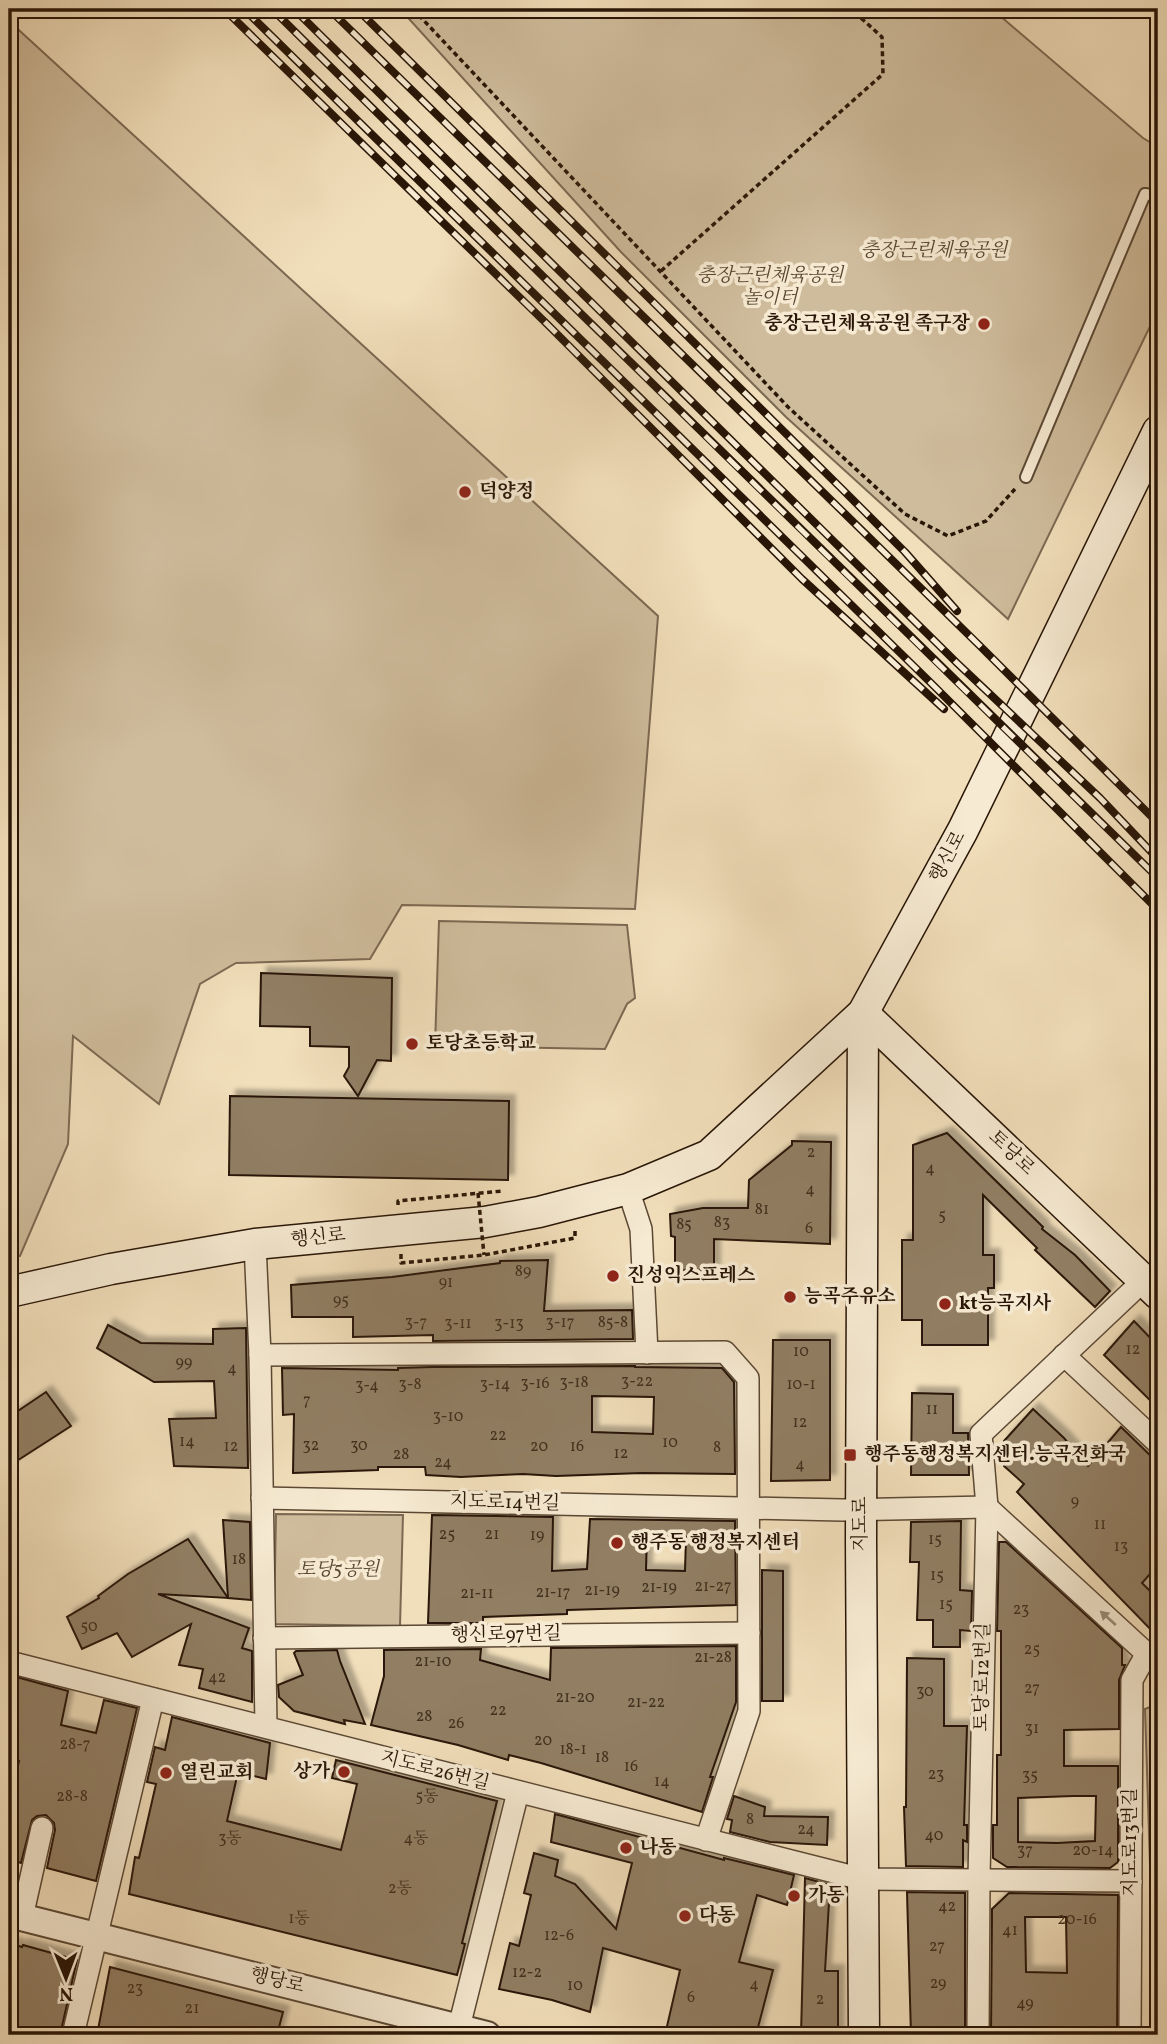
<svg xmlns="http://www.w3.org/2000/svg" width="1167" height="2044" font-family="Vollkorn,'Noto Serif KR',serif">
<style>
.green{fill:#cfbc9c;stroke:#7c6952;stroke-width:2}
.building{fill:#917e64;stroke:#291607;stroke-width:2;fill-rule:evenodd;filter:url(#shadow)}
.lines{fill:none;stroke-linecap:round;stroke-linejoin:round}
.service-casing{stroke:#5b4834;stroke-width:14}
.minor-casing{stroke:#5b4834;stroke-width:24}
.tertiary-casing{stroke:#5b4834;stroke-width:30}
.secondary-casing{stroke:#291607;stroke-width:33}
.path{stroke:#291607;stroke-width:3.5;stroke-dasharray:5 3.5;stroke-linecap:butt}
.service{stroke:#f6ead2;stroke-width:10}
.minor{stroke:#f6ead2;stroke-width:21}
.tertiary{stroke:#f6ead2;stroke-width:26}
.secondary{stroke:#f6ead2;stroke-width:30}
.rail-casing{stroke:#291607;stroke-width:8}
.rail{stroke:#f6ead2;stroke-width:5;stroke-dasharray:16;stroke-linecap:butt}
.path-bridge{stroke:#291607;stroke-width:3.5;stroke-dasharray:5 3.5;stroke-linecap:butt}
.oneway{fill:#9a8b77}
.poi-dot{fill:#8f2418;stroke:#f6ead2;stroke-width:2.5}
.labels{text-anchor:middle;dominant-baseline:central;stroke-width:7;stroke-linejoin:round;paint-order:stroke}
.number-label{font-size:16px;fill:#43301e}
.park-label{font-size:19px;font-style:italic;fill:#5b4834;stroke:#f6ead2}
.poi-label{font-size:19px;font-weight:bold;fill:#291607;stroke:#f6ead2;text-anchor:start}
.street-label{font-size:19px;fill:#291607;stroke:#f6ead2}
</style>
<defs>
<filter id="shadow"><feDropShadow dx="6" dy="-6" stdDeviation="2" flood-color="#0004"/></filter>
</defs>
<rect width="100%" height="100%" fill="#f1deba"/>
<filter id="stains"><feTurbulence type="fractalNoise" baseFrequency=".00286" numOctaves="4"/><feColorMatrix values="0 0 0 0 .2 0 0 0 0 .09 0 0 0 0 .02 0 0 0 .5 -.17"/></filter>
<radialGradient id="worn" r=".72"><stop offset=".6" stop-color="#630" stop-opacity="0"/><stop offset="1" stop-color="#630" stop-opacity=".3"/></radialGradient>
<!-- green -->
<g class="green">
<path d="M400,9H992L1143,138L1158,147V310L1008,619L786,417L621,252Z"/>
<path d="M9,21L658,616L635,909L402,905L370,959L236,963L200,984L159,1104L73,1036L68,1144L20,1256L9,1259Z"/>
<path d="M439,921L627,925L635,998L627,1004L605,1049L435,1046Z"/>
<path d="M276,1514L403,1515L400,1626L274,1624Z"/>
<path d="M1158,1704V1865H1150L1145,1709Z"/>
</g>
<!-- building -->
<g class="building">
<path d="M261,973L392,978L391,1061L377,1060L358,1096L344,1076L349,1067V1047L310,1046V1027L260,1026Z"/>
<path d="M230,1096L509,1101L508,1180L229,1175Z"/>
<path d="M947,1133L1043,1227L1042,1229L1075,1255L1110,1291L1095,1307L1035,1250L1037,1248L983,1195V1255H994V1288H988V1345H922V1320H902V1240H913V1145Z"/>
<path d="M792,1141L831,1142L830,1244L714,1239V1271L675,1270V1237L671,1236L670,1214L703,1208H748L749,1180L792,1145Z"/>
<path d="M548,1260L544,1311L632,1310L633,1339L433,1341V1335L353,1337V1317H292L291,1285L392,1277L500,1263V1261Z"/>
<path d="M1134,1321L1158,1346V1408L1104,1355Z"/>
<path d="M108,1325L141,1343L213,1344V1329L246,1328L248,1468L174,1466L169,1419L216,1418L214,1381L154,1382L97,1348Z"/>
<path d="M773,1340H830V1480L771,1481Z"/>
<path d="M635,1366V1367L722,1368L734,1382L735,1474L642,1473L556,1476L523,1474L461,1477L426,1475L425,1467H378V1470L293,1473L294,1414L283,1415L282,1368L398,1370V1368L433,1367ZM592,1396L654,1397L653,1434L592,1432Z"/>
<path d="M46,1392L71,1426L9,1466V1417Z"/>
<path d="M912,1393L953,1394V1433H968L969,1475H911Z"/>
<path d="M1033,1409L1064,1438L1088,1466L1121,1427L1158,1463V1565L1142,1583L1158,1599V1637L1017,1492L1024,1484L1004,1466V1441Z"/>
<path d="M432,1515L553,1517L552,1571L587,1569L590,1519L735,1521L736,1605L567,1610V1614L483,1617V1623H428ZM647,1535L686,1537L685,1571L646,1570Z"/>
<path d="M223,1520L250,1522L251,1600L228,1598Z"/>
<path d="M961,1521L960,1590L972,1591L971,1631L960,1630V1647H933V1620H917L919,1562H910L911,1522Z"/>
<path d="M188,1539L228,1598L158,1594L249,1628L242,1648L252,1651V1702L199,1688L203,1669L179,1665L191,1624L132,1657L117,1633L82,1649L67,1617L99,1598L98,1596L128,1574Z"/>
<path d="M999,1542H1006L1122,1648V1665H1125L1119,1680V1729L1064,1730V1766H1118V1862L1110,1868L1007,1867L993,1858V1825H997V1755H1001V1631H997ZM1073,1796H1096L1095,1841L1057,1843L1018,1842V1798Z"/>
<path d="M762,1570L783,1571V1701H762Z"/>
<path d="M736,1646V1702L710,1777H713L702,1812L541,1763L509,1755L508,1760L458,1745L371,1725L384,1676V1650L481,1649L480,1660L550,1680L551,1648Z"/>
<path d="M337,1650L340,1661L365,1724L344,1720L345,1724L294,1711L279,1697L278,1685L303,1675L294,1653L296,1651Z"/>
<path d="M907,1658L944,1659V1726H967L964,1825H967V1842L963,1840V1867L906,1866L904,1807H906Z"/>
<path d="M9,1675L68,1691L61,1725L96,1733L104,1700L137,1708L96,1881L47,1868L55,1830L54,1823L46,1815L37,1816L32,1820L21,1863L9,1859V1806L19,1761L9,1760Z"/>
<path d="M172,1717L270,1743L266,1779L238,1772L227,1821L341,1850L357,1784L332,1778L336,1760L497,1801L462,1943L465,1944L457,1975L129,1894L135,1857L139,1858L156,1784L147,1782L155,1747L165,1750Z"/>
<path d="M734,1796L765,1807L764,1816L828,1817L827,1845L770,1842L730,1832L732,1820L727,1819Z"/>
<path d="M555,1814L724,1860V1858L794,1875L787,1905L757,1895L739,1962L773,1970L756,2035H665L680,1970L603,1948L590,2012L552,2000L499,1989L510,1943L519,1946L531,1895L524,1893L534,1853L558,1860L555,1876L575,1884L616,1929L632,1863L551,1842Z"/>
<path d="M805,1878L830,1885L825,1971H838V2035H801Z"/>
<path d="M907,1892L965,1893V2035H911Z"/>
<path d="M1009,1893L1118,1895L1117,2035H991L992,1909ZM1025,1917H1066L1067,1973L1026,1972Z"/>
<path d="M9,1943L22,1947L23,1945L77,1960L60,2035H15L16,2032L9,2031Z"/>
<path d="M110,1967L283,2012L277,2035H97Z"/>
</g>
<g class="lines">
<defs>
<path id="service" d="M1026,477L1145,194L1158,196"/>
<g id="minor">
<path d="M628,1189L641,1229L647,1353"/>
<path d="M255,1244L260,1355L266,1727"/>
<path d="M260,1355L725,1352L748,1378L749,1711L706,1840"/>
<path d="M1064,1355L1158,1443"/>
<path d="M262,1498L842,1510L987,1507L1158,1664"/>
<path d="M264,1638L749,1633"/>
<path d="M9,1662L862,1879L1131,1881"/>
<path d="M22,1917L42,1828"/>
<path d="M73,2035L153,1699"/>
<path d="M457,2035L518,1792"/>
<path d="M978,2035L979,1878L987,1507L981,1434L1144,1280"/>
<path d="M1130,2035L1132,1680L1147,1653"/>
</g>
<path id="tertiary" d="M9,1914L487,2035"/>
<g id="secondary">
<path d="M863,1013L861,1540L864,2035"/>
<path d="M863,1013L1158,1294"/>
<path d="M9,1292L111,1269L255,1244L485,1222L539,1212L628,1189L709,1155L863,1013L963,830L1158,431"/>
</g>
</defs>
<!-- service casing -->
<use href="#service" class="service-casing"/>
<!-- minor casing -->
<use href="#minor" class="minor-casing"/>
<!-- tertiary casing -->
<use href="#tertiary" class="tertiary-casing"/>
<!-- secondary casing -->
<use href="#secondary" class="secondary-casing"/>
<!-- path -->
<g class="path">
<path d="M413,9L788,407L905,514L948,536L986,521L1015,489"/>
<path d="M661,271L883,74L882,37L851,9"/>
<path d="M398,1205V1201L502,1191"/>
<path d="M401,1254V1263L484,1255L575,1238V1228"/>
</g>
<!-- service -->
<use href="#service" class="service"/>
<!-- minor -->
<use href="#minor" class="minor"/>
<!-- tertiary -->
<use href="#tertiary" class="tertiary"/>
<!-- secondary -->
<use href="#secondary" class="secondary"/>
<defs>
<g id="rail">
<path d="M224,9L547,324L802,579L944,709"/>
<path d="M244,9L934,686L1158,910"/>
<path d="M272,9C566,300 862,590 1158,878"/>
<path d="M294,9L957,663L1100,798L1158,859"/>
<path d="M329,9L979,645L1158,823"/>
<path d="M357,9L843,490L905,552L957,611"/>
</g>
</defs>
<!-- rail casing -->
<use href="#rail" class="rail-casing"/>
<!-- rail -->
<use href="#rail" class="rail"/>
<!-- path-bridge -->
<path class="path-bridge" d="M478,1193L484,1255"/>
</g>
<!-- one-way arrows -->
<defs><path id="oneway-solid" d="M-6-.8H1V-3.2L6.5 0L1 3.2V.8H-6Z" transform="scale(1.75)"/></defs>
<use class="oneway" href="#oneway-solid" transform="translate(1108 1618) rotate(-138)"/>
<!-- markers -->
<g class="poi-dot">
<circle cx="984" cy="324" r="7"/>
<circle cx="465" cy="492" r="7"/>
<circle cx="412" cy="1044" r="7"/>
<circle cx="613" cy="1276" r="7"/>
<circle cx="790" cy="1297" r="7"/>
<circle cx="945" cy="1304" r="7"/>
<rect x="843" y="1448" width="14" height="14" rx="3.5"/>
<circle cx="617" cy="1543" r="7"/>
<circle cx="344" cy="1772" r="7"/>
<circle cx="166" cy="1773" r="7"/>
<circle cx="626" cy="1848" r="7"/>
<circle cx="794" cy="1896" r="7"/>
<circle cx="685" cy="1916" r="7"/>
</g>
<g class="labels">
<!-- number labels -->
<g class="number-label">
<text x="811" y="1153">2</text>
<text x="930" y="1169">4</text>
<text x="810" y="1190">4</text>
<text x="762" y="1210">81</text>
<text x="942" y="1216">5</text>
<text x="722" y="1223">83</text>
<text x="684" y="1225">85</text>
<text x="809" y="1229">6</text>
<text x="523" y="1272">89</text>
<text x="446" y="1283">91</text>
<text x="341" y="1301">95</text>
<text x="416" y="1323">3-7</text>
<text x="560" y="1323">3-17</text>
<text x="613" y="1323">85-8</text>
<text x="458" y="1324">3-11</text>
<text x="509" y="1324">3-13</text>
<text x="1133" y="1350">12</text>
<text x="801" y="1352">10</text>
<text x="184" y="1363">99</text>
<text x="232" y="1369">4</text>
<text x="637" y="1382">3-22</text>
<text x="574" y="1383">3-18</text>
<text x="535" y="1384">3-16</text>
<text x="410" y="1385">3-8</text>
<text x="495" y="1385">3-14</text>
<text x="801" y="1385">10-1</text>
<text x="367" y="1386">3-4</text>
<text x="307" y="1401">7</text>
<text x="932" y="1410">11</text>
<text x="448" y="1417">3-10</text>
<text x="800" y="1423">12</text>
<text x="498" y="1436">22</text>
<text x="187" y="1442">14</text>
<text x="670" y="1443">10</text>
<text x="311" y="1446">32</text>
<text x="359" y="1446">30</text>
<text x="231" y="1447">12</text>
<text x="539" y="1447">20</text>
<text x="577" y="1447">16</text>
<text x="717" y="1448">8</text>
<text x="621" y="1454">12</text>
<text x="401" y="1455">28</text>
<text x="443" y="1463">24</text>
<text x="800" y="1465">4</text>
<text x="1075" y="1502">9</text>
<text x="1100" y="1525">11</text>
<text x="447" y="1535">25</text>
<text x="492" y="1535">21</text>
<text x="537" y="1536">19</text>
<text x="935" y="1540">15</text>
<text x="1121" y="1547">13</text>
<text x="239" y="1560">18</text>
<text x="937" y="1576">15</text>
<text x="713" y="1587">21-27</text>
<text x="659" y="1588">21-19</text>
<text x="602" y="1591">21-19</text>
<text x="553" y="1593">21-17</text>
<text x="477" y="1594">21-11</text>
<text x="946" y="1605">15</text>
<text x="1021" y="1610">23</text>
<text x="89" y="1627">50</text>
<text x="1032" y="1650">25</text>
<text x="713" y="1658">21-28</text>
<text x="433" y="1662">21-10</text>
<text x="217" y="1678">42</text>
<text x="1032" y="1689">27</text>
<text x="925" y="1692">30</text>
<text x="575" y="1698">21-20</text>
<text x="646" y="1703">21-22</text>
<text x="498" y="1711">22</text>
<text x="424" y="1717">28</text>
<text x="456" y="1724">26</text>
<text x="1032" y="1729">31</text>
<text x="543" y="1741">20</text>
<text x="75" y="1745">28-7</text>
<text x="573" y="1750">18-1</text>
<text x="602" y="1758">18</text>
<text x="631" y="1767">16</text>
<text x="936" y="1775">23</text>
<text x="1030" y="1776">35</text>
<text x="662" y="1782">14</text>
<text x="72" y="1797">28-8</text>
<text x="427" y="1797">5동</text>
<text x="750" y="1820">8</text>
<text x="806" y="1830">24</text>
<text x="934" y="1836">40</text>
<text x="230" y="1839">3동</text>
<text x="416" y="1839">4동</text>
<text x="1025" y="1851">37</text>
<text x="1093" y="1851">20-14</text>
<text x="400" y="1889">2동</text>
<text x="947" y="1907">42</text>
<text x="299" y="1919">1동</text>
<text x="1077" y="1920">20-16</text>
<text x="1010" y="1931">41</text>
<text x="559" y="1936">12-6</text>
<text x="937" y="1947">27</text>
<text x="527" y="1973">12-2</text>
<text x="938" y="1984">29</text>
<text x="754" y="1985">4</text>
<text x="575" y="1986">10</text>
<text x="135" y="1989">23</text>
<text x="691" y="1998">6</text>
<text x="820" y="2000">2</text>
<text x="1025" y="2004">49</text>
<text x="192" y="2009">21</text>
</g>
<!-- park labels -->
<g class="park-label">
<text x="934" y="251">충장근린체육공원</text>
<text x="770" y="276">충장근린체육공원<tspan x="770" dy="22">놀이터</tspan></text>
<text x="338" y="1570">토당5공원</text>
</g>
<!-- poi labels -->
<g class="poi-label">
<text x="970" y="324" text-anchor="end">충장근린체육공원 족구장</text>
<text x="479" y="492">덕양정</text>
<text x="426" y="1044">토당초등학교</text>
<text x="627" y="1276">진성익스프레스</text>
<text x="804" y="1297">능곡주유소</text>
<text x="959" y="1304">kt능곡지사</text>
<text x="864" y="1455">행주동행정복지센터.능곡전화국</text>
<text x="631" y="1543">행주동 행정복지센터</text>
<text x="330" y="1772" text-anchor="end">상가</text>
<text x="180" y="1773">열린교회</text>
<text x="640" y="1848">나동</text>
<text x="808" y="1896">가동</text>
<text x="699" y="1916">다동</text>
</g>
<!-- street labels -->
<g class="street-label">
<text transform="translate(948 857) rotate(-62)">행신로</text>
<text transform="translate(1011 1153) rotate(44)">토당로</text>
<text transform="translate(318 1238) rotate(-6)">행신로</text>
<text transform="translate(505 1503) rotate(1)">지도로14번길</text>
<text transform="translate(861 1524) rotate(-90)">지도로</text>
<text transform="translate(506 1635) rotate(-1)">행신로97번길</text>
<text transform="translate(983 1677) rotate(-89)">토당로12번길</text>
<text transform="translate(435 1771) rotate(14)">지도로26번길</text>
<text transform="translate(1131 1842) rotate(-90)">지도로13번길</text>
<text transform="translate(277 1981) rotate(14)">행당로</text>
</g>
</g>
<!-- margin -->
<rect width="1167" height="2044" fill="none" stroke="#f1deba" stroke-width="35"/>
<rect x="10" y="10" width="1146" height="2023" fill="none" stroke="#291607" stroke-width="3.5"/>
<rect x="18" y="18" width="1132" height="2009" fill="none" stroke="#291607" stroke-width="2"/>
<!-- north arrow -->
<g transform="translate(66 1978) rotate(179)" stroke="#f6ead2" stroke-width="5" paint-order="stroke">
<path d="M0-5L12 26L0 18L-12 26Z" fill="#291607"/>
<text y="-10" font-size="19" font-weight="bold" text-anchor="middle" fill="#291607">N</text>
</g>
<rect width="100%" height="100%" filter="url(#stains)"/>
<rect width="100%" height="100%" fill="url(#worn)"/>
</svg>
